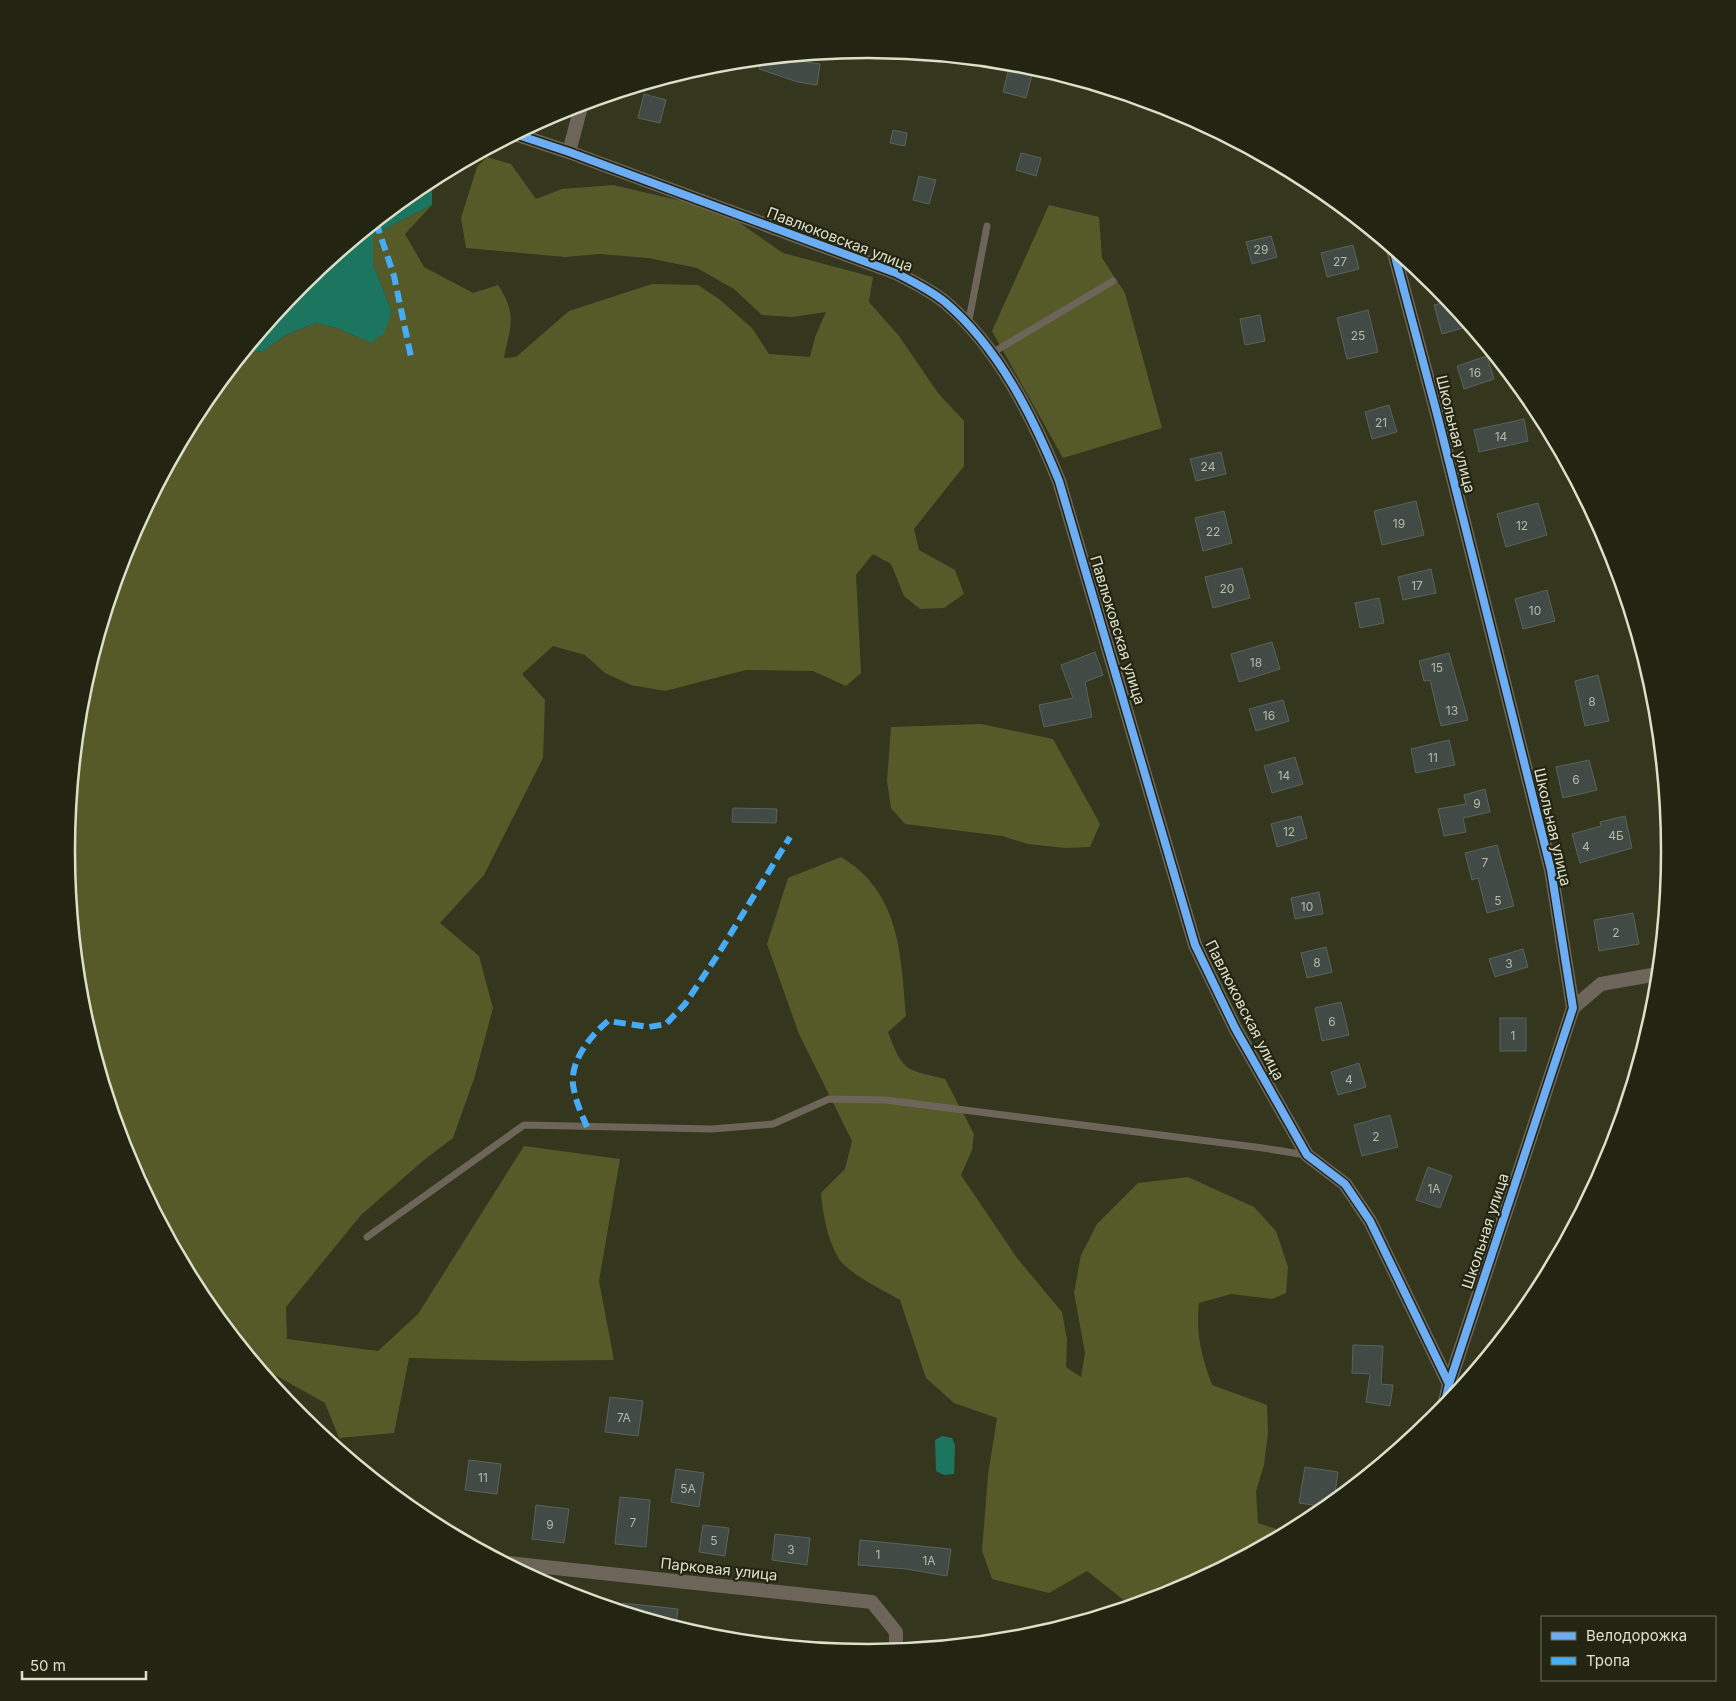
<svg xmlns="http://www.w3.org/2000/svg" width="1736" height="1701" font-family="Inter,sans-serif">
<style>
.green{fill:#565a29}
.water{fill:#1b755f}
.building{fill:#414a44;stroke:#59635d}
.lines{fill:none;stroke-linecap:round;stroke-linejoin:round}
.lane{stroke:#6e655a;stroke-width:7}
.street{stroke:#6e655a;stroke-width:14}
.quiet{stroke:#46acf6;stroke-width:6;stroke-dasharray:12 6;stroke-linecap:butt}
.cycleway-casing{stroke:#232512;stroke-width:11}
.cycleway{stroke:#6dadf4;stroke-width:8}
.labels{text-anchor:middle;dominant-baseline:central;stroke-width:4.5;stroke-linejoin:round;paint-order:stroke}
.number-label{font-size:12px;fill:#b6baa7}
.street-label{font-size:15px;fill:#dde0c8;stroke:#232512}
.rim{fill:none;stroke:#dde0c8;stroke-width:2.5}
</style>
<rect width="100%" height="100%" fill="#34361e"/>
<!-- green -->
<g class="green">
<path d="M487,157L511,164L536,199L562,189L613,185L699,205L737,221L783,253L873,277L869,302L899,336L938,393L964,421V466L914,529L919,550L955,570L964,594L944,608L920,609L904,596L891,564L873,554L856,575L861,673L846,686L813,671L746,670L665,691L631,685L605,673L585,655L553,646L522,674L545,700L543,758L484,875L440,923L479,956L493,1008L474,1079L453,1138L424,1160L361,1215L286,1307L287,1339L378,1351L418,1314L524,1146L620,1159L599,1281L614,1360L523,1361L409,1358L394,1433L339,1438L325,1403L259,1366L201,1296L127,1157L82,1007L66,850L82,694L127,543L202,405L244,353L263,351L286,335L315,323L337,328L371,343L392,312L373,264V235L432,205L405,234L424,267L473,293L498,285C518,315 510,327 504,358L516,357L569,311L652,284L698,285L719,299L752,328L769,354L810,357L815,337L826,312L792,317L762,315L734,289L697,268L648,258L600,254L565,257L466,248L461,218L477,167Z"/>
<path d="M1049,205L1099,217L1102,258L1125,293L1162,428L1063,458L992,331Z"/>
<path d="M981,724L1053,739L1100,824L1090,847L1065,848L1028,844L1002,836L905,824L891,808L887,781L891,727Z"/>
<path d="M841,857C900,892 901,955 906,1016L888,1032C903,1072 905,1069 945,1079L974,1134L972,1150L961,1175L1017,1258L1062,1312L1067,1339L1066,1367L1081,1377L1085,1353L1074,1293L1081,1255L1097,1224L1138,1183L1188,1177L1254,1207L1276,1231L1288,1267L1286,1293L1272,1299L1231,1294L1199,1303C1196,1336 1201,1354 1212,1385L1267,1405L1268,1433L1264,1465L1256,1491L1258,1523L1285,1532L1175,1591L1130,1605L1087,1571L1049,1593L992,1579L982,1551L988,1475L997,1418L954,1403L926,1378L900,1300C883,1290 849,1274 839,1259C827,1239 823,1215 821,1193L845,1169L852,1141L799,1034L767,944L788,878Z"/>
</g>
<!-- water -->
<g class="water">
<path d="M432,179V205L373,235V264L392,312L384,333L371,343L337,328L315,323L286,335L263,351L244,353L301,283L423,184Z"/>
<path d="M942,1436L952,1438L955,1445L954,1474L944,1475L936,1471L935,1440Z"/>
</g>
<!-- building -->
<g class="building">
<path d="M778,58L820,64L817,85L798,82L759,69L762,59Z"/>
<path d="M1010,63L1034,67L1026,98L1003,92Z"/>
<path d="M644,94L666,100L660,123L638,118Z"/>
<path d="M893,130L907,133L905,146L890,143Z"/>
<path d="M1021,153L1041,158L1036,176L1016,170Z"/>
<path d="M919,176L936,180L929,204L913,200Z"/>
<path d="M1271,236L1277,257L1252,264L1246,242Z"/>
<path d="M1353,245L1359,269L1327,277L1321,253Z"/>
<path d="M1449,301L1470,326L1442,334L1434,305Z"/>
<path d="M1368,310L1378,352L1347,359L1337,318Z"/>
<path d="M1260,315L1265,341L1245,345L1240,319Z"/>
<path d="M1487,356L1494,379L1464,389L1457,366Z"/>
<path d="M1389,405L1397,432L1372,439L1365,412Z"/>
<path d="M1524,419L1528,441L1479,452L1474,430Z"/>
<path d="M1221,452L1226,474L1196,481L1190,459Z"/>
<path d="M1416,501L1424,535L1382,545L1374,511Z"/>
<path d="M1538,503L1547,535L1506,547L1497,514Z"/>
<path d="M1224,511L1232,543L1203,551L1195,518Z"/>
<path d="M1242,568L1250,598L1213,608L1205,577Z"/>
<path d="M1431,569L1436,593L1403,600L1398,577Z"/>
<path d="M1547,590L1555,621L1523,629L1515,599Z"/>
<path d="M1379,598L1384,623L1360,628L1355,603Z"/>
<path d="M1272,642L1280,669L1239,682L1231,654Z"/>
<path d="M1095,652L1103,675L1085,682L1092,717L1044,727L1039,705L1073,698L1061,665Z"/>
<path d="M1449,653L1468,720L1441,726L1430,680L1424,681L1419,661Z"/>
<path d="M1598,675L1609,721L1585,726L1575,681Z"/>
<path d="M1283,700L1289,721L1256,731L1249,709Z"/>
<path d="M1449,740L1455,765L1416,773L1411,749Z"/>
<path d="M1295,757L1303,784L1272,793L1264,766Z"/>
<path d="M1589,760L1597,790L1563,798L1556,767Z"/>
<path d="M1485,789L1490,812L1463,818L1466,832L1444,836L1438,809L1466,804L1464,795Z"/>
<path d="M733,808L777,809L776,823L732,822Z"/>
<path d="M1301,816L1307,838L1277,847L1271,824Z"/>
<path d="M1625,816L1632,848L1580,863L1572,834L1601,826L1600,822Z"/>
<path d="M1497,845L1514,906L1487,913L1478,878L1472,880L1465,853Z"/>
<path d="M1319,892L1323,914L1295,919L1291,898Z"/>
<path d="M1633,913L1639,944L1599,951L1594,920Z"/>
<path d="M1326,947L1332,972L1307,978L1301,953Z"/>
<path d="M1523,949L1528,967L1495,977L1489,959Z"/>
<path d="M1341,1002L1349,1035L1322,1041L1315,1008Z"/>
<rect x="1500" y="1018" width="26" height="33"/>
<path d="M1359,1063L1366,1087L1338,1095L1331,1072Z"/>
<path d="M1390,1115L1398,1147L1362,1156L1354,1125Z"/>
<path d="M1428,1167L1452,1176L1440,1208L1416,1200Z"/>
<path d="M1353,1345L1383,1346L1381,1384L1393,1385L1390,1406L1366,1402L1370,1374L1352,1373Z"/>
<path d="M610,1397L643,1401L638,1436L605,1432Z"/>
<path d="M469,1460L501,1464L497,1494L465,1490Z"/>
<path d="M1305,1467L1338,1472L1334,1500L1326,1507L1299,1503Z"/>
<path d="M676,1469L704,1473L699,1507L671,1502Z"/>
<path d="M620,1497L650,1500L646,1547L615,1544Z"/>
<path d="M536,1505L569,1509L564,1543L532,1539Z"/>
<path d="M703,1525L729,1528L725,1556L699,1552Z"/>
<path d="M775,1534L810,1538L807,1565L772,1560Z"/>
<path d="M860,1540L951,1549L947,1576L906,1569L858,1565Z"/>
<path d="M623,1603L678,1609L676,1626L621,1609Z"/>
</g>
<g class="lines">
<!-- lane -->
<g class="lane">
<path d="M968,325L987,226"/>
<path d="M992,353L1113,281"/>
<path d="M367,1237L524,1125L712,1129L773,1124L829,1099L885,1100L1263,1148L1306,1155"/>
</g>
<!-- street -->
<g class="street">
<path d="M515,134L569,152L896,273C912,281 930,290 945,302C999,348 1033,417 1059,481L1195,945L1235,1028L1307,1155L1345,1184L1370,1221L1449,1384"/>
<path d="M569,152L582,103"/>
<path d="M1393,249L1437,414L1551,870L1573,1008L1449,1384L1444,1406"/>
<path d="M1573,1008L1601,984L1658,974"/>
<path d="M508,1563L872,1602L896,1632V1649"/>
</g>
<!-- quiet -->
<g class="quiet">
<path d="M376,222L394,276L411,357"/>
<path d="M587,1127C582,1115 576,1102 574,1090C567,1064 590,1036 608,1021L649,1027L666,1024L685,1004L717,956L790,837"/>
</g>
<defs>
<g id="cycleway">
<path d="M515,134L569,152L896,273C912,281 930,290 945,302C999,348 1033,417 1059,481L1195,945L1235,1028L1307,1155L1345,1184L1370,1221L1449,1384"/>
<path d="M1393,249L1437,414L1551,870L1573,1008L1449,1384L1444,1406"/>
</g>
</defs>
<!-- cycleway casing -->
<use href="#cycleway" class="cycleway-casing"/>
<!-- cycleway -->
<use href="#cycleway" class="cycleway"/>
</g>
<g class="labels">
<!-- number labels -->
<g class="number-label">
<text x="1261" y="249">29</text>
<text x="1340" y="261">27</text>
<text x="1358" y="335">25</text>
<text x="1475" y="372">16</text>
<text x="1381" y="422">21</text>
<text x="1501" y="436">14</text>
<text x="1208" y="466">24</text>
<text x="1399" y="523">19</text>
<text x="1522" y="525">12</text>
<text x="1213" y="531">22</text>
<text x="1417" y="585">17</text>
<text x="1227" y="588">20</text>
<text x="1535" y="610">10</text>
<text x="1256" y="662">18</text>
<text x="1437" y="667">15</text>
<text x="1592" y="701">8</text>
<text x="1452" y="710">13</text>
<text x="1269" y="715">16</text>
<text x="1433" y="757">11</text>
<text x="1284" y="775">14</text>
<text x="1576" y="779">6</text>
<text x="1477" y="803">9</text>
<text x="1289" y="831">12</text>
<text x="1616" y="835">4Б</text>
<text x="1586" y="846">4</text>
<text x="1485" y="862">7</text>
<text x="1498" y="900">5</text>
<text x="1307" y="906">10</text>
<text x="1616" y="932">2</text>
<text x="1317" y="962">8</text>
<text x="1509" y="963">3</text>
<text x="1332" y="1021">6</text>
<text x="1513" y="1035">1</text>
<text x="1349" y="1079">4</text>
<text x="1376" y="1136">2</text>
<text x="1434" y="1188">1А</text>
<text x="624" y="1417">7А</text>
<text x="483" y="1477">11</text>
<text x="688" y="1488">5А</text>
<text x="633" y="1522">7</text>
<text x="550" y="1524">9</text>
<text x="714" y="1540">5</text>
<text x="791" y="1549">3</text>
<text x="878" y="1554">1</text>
<text x="929" y="1560">1А</text>
</g>
<!-- street labels -->
<g class="street-label">
<text transform="translate(840 239) rotate(21)">Павлюковская улица</text>
<text transform="translate(1456 434) rotate(76)">Школьная улица</text>
<text transform="translate(1118 630) rotate(73)">Павлюковская улица</text>
<text transform="translate(1553 827) rotate(77)">Школьная улица</text>
<text transform="translate(1245 1010) rotate(63)">Павлюковская улица</text>
<text transform="translate(1485 1231) rotate(-72)">Школьная улица</text>
<text transform="translate(719 1569) rotate(6)">Парковая улица</text>
</g>
</g>
<!-- crop -->
<path d="M0 0H1736V1701H0ZM75 851a793 793 0 1 1 1586 0a793 793 0 1 1-1586 0Z" fill="#232512" fill-rule="evenodd"/>
<path class="rim" d="M75 851a793 793 0 1 1 1586 0a793 793 0 1 1-1586 0Z"/>
<!-- legend -->
<rect x="1541" y="1616" width="175" height="65" fill="#232512" stroke="#6d705b"/>
<rect x="1551" y="1632" width="25" height="8" fill="#6dadf4" stroke="#6d705b"/>
<text x="1586" y="1641" font-size="15" fill="#dde0c8">Велодорожка</text>
<rect x="1551" y="1657" width="25" height="8" fill="#46acf6" stroke="#6d705b"/>
<text x="1586" y="1666" font-size="15" fill="#dde0c8">Тропа</text>
<!-- scale -->
<path d="M22 1671v8h124v-8" fill="none" stroke="#dde0c8" stroke-width="2.5"/>
<text x="30" y="1671" font-size="15" fill="#dde0c8" stroke="#232512" stroke-width="4" paint-order="stroke">50 m</text>
</svg>
